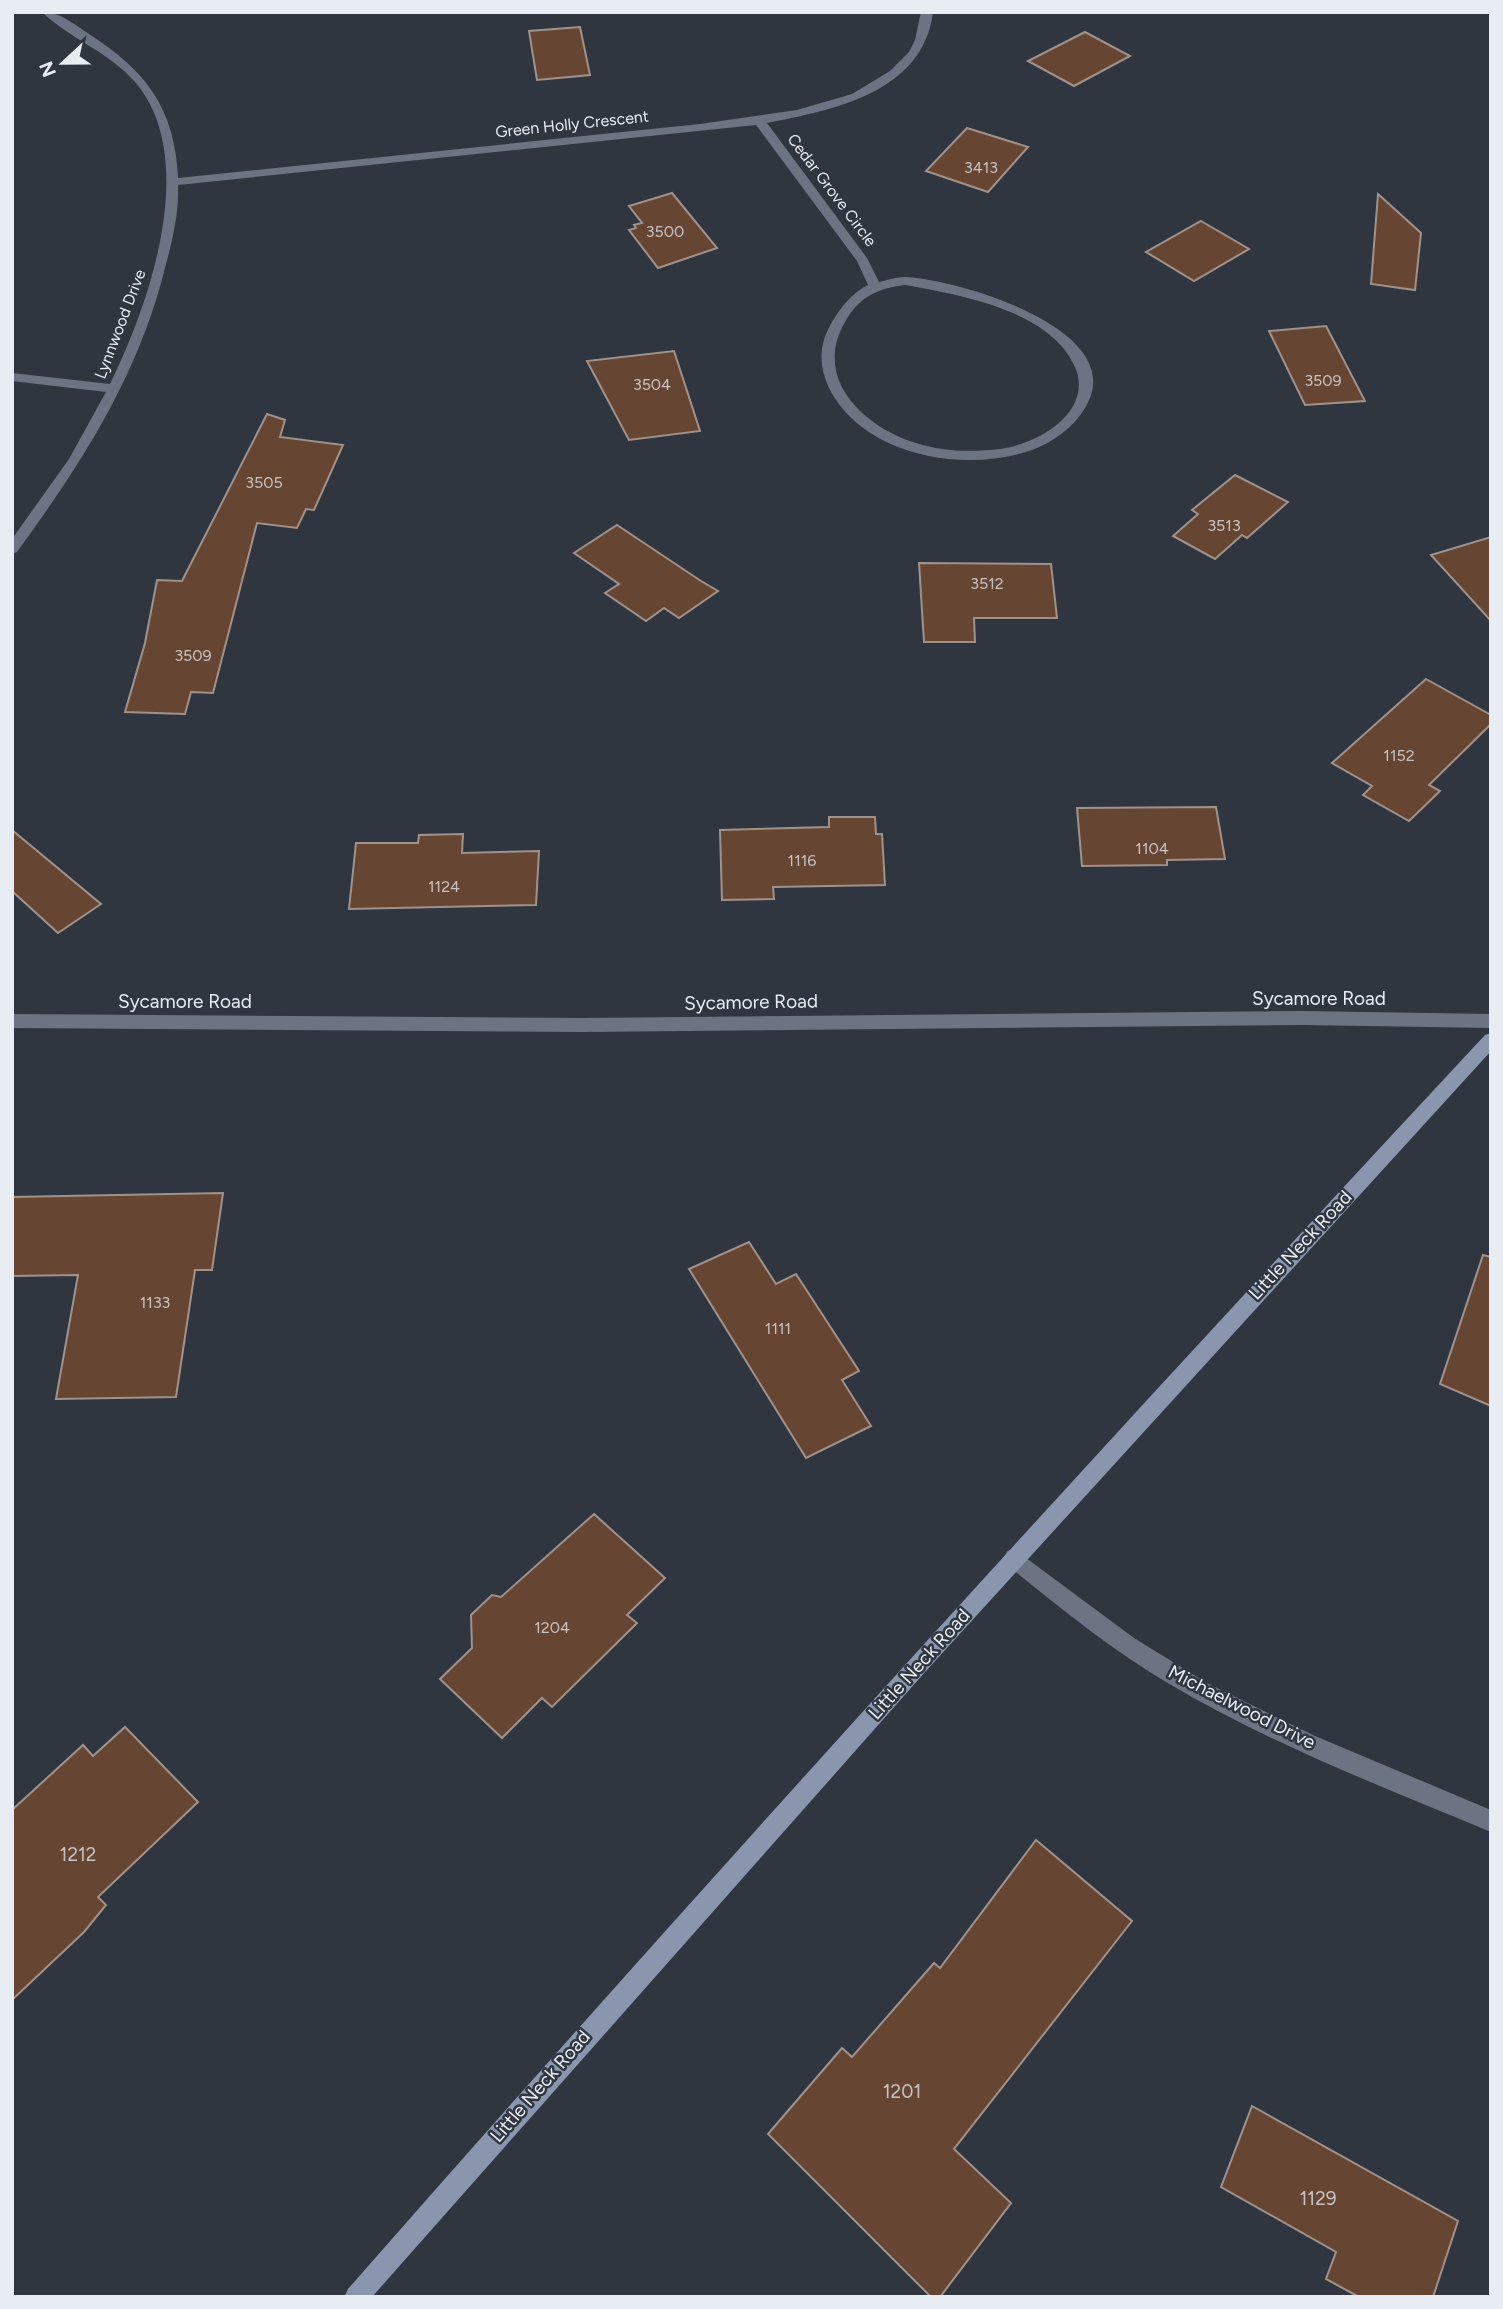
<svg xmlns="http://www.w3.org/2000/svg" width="1503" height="2309" font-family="Figtree,sans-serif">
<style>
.building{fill:#674533;stroke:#a0928b;stroke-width:2}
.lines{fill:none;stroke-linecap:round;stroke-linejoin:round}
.street{fill:#6c7382;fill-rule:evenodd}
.secondary{fill:#8a96ad;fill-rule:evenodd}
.labels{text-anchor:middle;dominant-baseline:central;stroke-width:5;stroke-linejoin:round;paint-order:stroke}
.far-street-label{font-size:16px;fill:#e8ecf3;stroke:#303640}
.number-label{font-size:16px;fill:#c8c2c3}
.street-label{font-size:19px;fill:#e8ecf3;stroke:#303640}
.near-number-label{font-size:19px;fill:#c8c2c3}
</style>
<rect width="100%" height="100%" fill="#303640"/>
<!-- building -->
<g class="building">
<path d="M580,27L590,75L537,80L529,31Z"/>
<path d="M1085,32L1130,56L1074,86L1028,61Z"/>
<path d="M967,128L1028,147L988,192L926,171Z"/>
<path d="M672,193L717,248L658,268L629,230L636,228L634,225L642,223L629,206Z"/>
<path d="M1378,194L1421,233L1415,290L1371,284Z"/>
<path d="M1201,221L1249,249L1194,281L1146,252Z"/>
<path d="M1326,326L1365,401L1305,405L1269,331Z"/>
<path d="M674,351L700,431L629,440L587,361Z"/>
<path d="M267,414L285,420L280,437L343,445L314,510L306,509L297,528L257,523L213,693L191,692L185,714L125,712L145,643L157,580L182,581Z"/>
<path d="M1235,475L1288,502L1247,538L1242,535L1215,559L1173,536L1198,514L1192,510Z"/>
<path d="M617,525L701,581L718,591L679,618L664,608L646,621L605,593L619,584L574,553Z"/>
<path d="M1491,537V621L1431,555Z"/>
<path d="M919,563L1051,564L1057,618H974L975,642H924Z"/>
<path d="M1426,679L1491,715V724L1429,785L1440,791L1409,821L1363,795L1372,786L1332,763Z"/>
<path d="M1216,807L1225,859L1167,860V865L1082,866L1077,808Z"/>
<path d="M829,817H875L876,834H882L885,885L773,887L774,899L722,900L720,830L829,827Z"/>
<path d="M12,830L101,904L58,933L12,891Z"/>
<path d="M463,834L462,853L539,851L536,905L349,909L356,843H418L419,835Z"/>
<path d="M223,1193L212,1270H195L176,1397L56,1399L78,1275L12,1276V1197Z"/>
<path d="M749,1242L776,1284L796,1274L859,1371L842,1380L871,1426L806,1458L689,1269Z"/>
<path d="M1483,1255L1491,1257V1406L1440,1384Z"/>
<path d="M594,1514L665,1578L627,1615L637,1623L552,1707L542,1698L502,1738L440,1679L472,1648L471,1615L492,1595L501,1597Z"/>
<path d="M125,1727L198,1802L98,1897L106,1905L84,1932L12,2000V1810L83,1745L93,1756Z"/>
<path d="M1036,1840L1132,1921L954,2149L1011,2203L940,2297H931L768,2134L842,2048L852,2057L934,1963L940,1968Z"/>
<path d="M1252,2106L1458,2221L1433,2297H1359L1326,2279L1336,2252L1221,2187Z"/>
</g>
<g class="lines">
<!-- street -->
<g class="street">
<path d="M42,12C60,12 74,24 89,34C146,71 175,108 178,178L700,124L797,110L852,94L890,71L909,52L915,40L921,12H933C923,93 833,110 767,123L867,258L879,282C887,280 897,277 905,277C957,279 1133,330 1085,408C1073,428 1053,442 1032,450C965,474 863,456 829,388C818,365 819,344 832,322C841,307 852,293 868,285L857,261L756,125L178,185C179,211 173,239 166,264C140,373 82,463 17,552L12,554V539L69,459L106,392L12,381V373L110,384C149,305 200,160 136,83C108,51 70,39 42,12ZM905,285C960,295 1050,310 1075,367C1081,380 1080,395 1072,408C1057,431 1027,445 1000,449C973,452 943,452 916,443C864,427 812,379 845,322C859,297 878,288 905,285Z"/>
<path d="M1303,1011L1491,1014V1028L1303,1025L583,1032L12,1028V1014L583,1018Z"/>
<path d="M1014,1549L1134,1638L1207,1683L1315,1736L1491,1810V1832C1381,1786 1268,1743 1166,1682C1109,1648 1058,1606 1007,1565L1004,1558L1007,1551Z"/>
</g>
<!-- secondary -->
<path class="secondary" d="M1491,1033V1051L926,1671L372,2297H344L348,2289C720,1865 1100,1448 1485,1035Z"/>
</g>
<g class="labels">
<!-- far-street labels -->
<g class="far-street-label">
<text transform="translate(572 124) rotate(-6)">Green Holly Crescent</text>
<text transform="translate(832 190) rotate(53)">Cedar Grove Circle</text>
<text transform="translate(120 324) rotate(-69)">Lynnwood Drive</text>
</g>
<!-- number labels -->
<g class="number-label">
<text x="981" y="167">3413</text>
<text x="665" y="231">3500</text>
<text x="1323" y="380">3509</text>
<text x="652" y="384">3504</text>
<text x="264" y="482">3505</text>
<text x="1224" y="525">3513</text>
<text x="987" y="583">3512</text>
<text x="193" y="655">3509</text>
<text x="1399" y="755">1152</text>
<text x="1152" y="848">1104</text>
<text x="802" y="860">1116</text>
<text x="444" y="886">1124</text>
<text x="155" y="1302">1133</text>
<text x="778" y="1328">1111</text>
<text x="552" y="1627">1204</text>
</g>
<!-- street labels -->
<g class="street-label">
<text x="1319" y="998">Sycamore Road</text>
<text x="185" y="1001">Sycamore Road</text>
<text transform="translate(751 1002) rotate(-1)">Sycamore Road</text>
<text transform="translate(1300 1245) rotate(-47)">Little Neck Road</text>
<text transform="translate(919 1664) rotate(-48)">Little Neck Road</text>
<text transform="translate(1242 1707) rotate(27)">Michaelwood Drive</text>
<text transform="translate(540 2086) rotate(-49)">Little Neck Road</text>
</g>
<!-- near-number labels -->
<g class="near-number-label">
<text x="78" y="1854">1212</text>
<text x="902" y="2091">1201</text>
<text x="1318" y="2198">1129</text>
</g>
</g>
<!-- border -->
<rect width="1503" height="2309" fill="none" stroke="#e8ecf3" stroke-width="28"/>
<!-- north arrow -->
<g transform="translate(63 63) rotate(248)" stroke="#303640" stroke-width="5" paint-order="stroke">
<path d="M0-5L12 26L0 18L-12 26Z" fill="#e8ecf3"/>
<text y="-10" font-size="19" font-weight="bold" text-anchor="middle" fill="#e8ecf3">N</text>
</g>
</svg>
